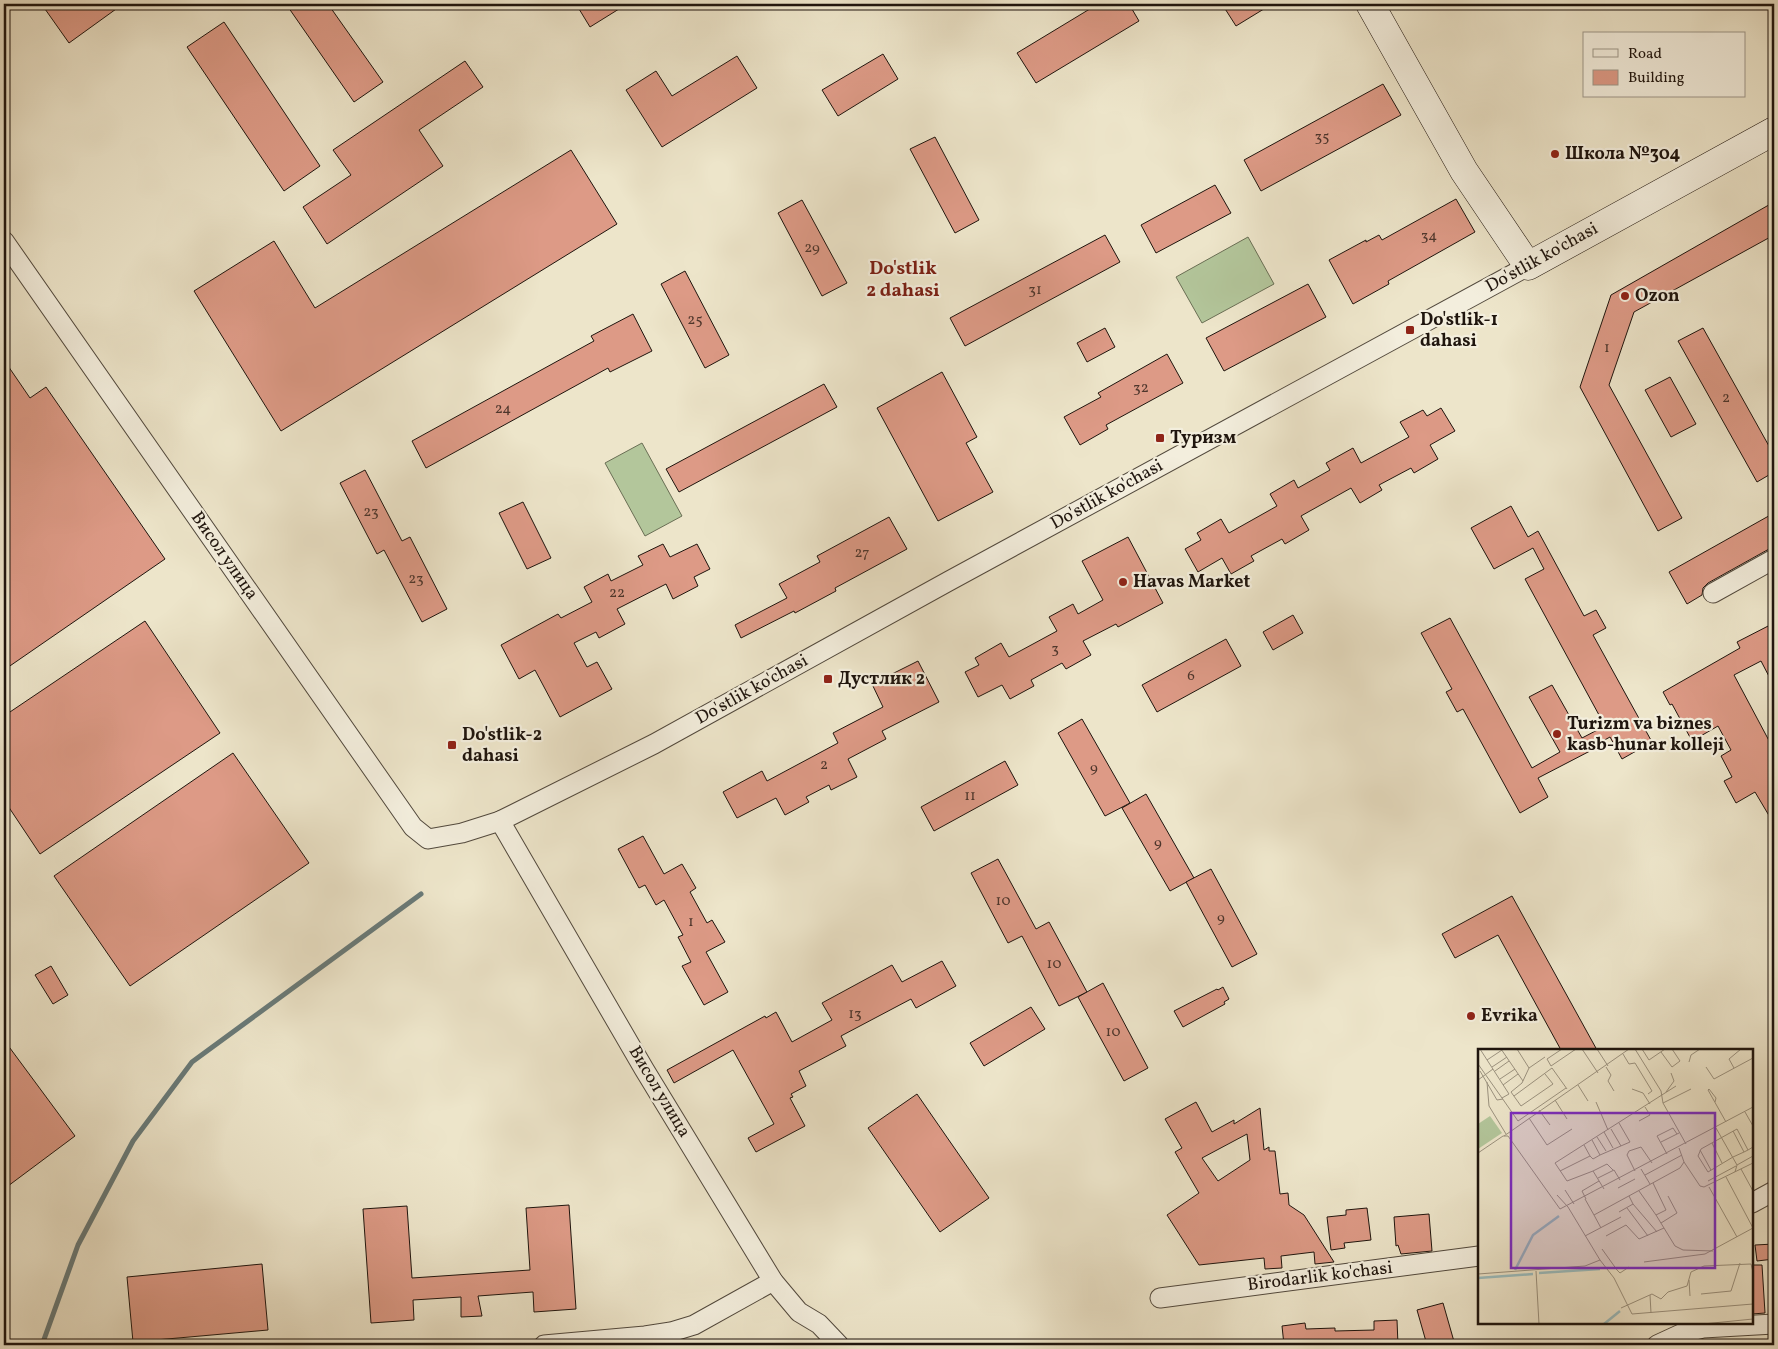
<svg xmlns="http://www.w3.org/2000/svg" width="1778" height="1349" font-family="Vollkorn,serif">
<style>
.pitch{fill:#b3c69b;stroke:#696e54}
.lines{fill:none;stroke-linecap:round;stroke-linejoin:round}
.stream{stroke:#697a78;stroke-width:5}
.building{fill:#dd9a86;stroke:#1f150e;fill-rule:evenodd}
.street-casing{stroke:#52493d;stroke-width:21}
.secondary-casing{stroke:#1f150e;stroke-width:29}
.street{stroke:#f3eedd;stroke-width:19}
.secondary{stroke:#f3eedd;stroke-width:28}
.poi-dot{fill:#8f2418;stroke:#f3eedd;stroke-width:2}
.labels{text-anchor:middle;dominant-baseline:central;stroke-width:4.5;stroke-linejoin:round;paint-order:stroke}
.number-label{font-size:15px;fill:#4e362c}
.poi-label{font-size:18px;font-weight:bold;fill:#1f150e;stroke:#f3eedd;text-anchor:start}
.street-label{font-size:18px;fill:#1f150e;stroke:#f3eedd}
.neighbourhood-label{font-size:19px;font-weight:bold;fill:#7a1f14;stroke:#f3eedd}
.inset-river{fill:none;stroke:#9bbdbf;stroke-width:2.5}
.inset-road{fill:none;stroke:#9b927f;stroke-width:1}
.view{fill:#7b2cbf;fill-opacity:0.15;stroke:#7b2cbf;stroke-width:2.5}
.inset-edge{fill:none;stroke:#1f150e;stroke-width:2.5}
</style>
<rect width="100%" height="100%" fill="#ede5ca"/>
<filter id="stains"><feTurbulence type="fractalNoise" baseFrequency=".004" numOctaves="4"/><feColorMatrix values="0 0 0 0 .2 0 0 0 0 .09 0 0 0 0 .02 0 0 0 .5 -.17"/></filter>
<radialGradient id="worn" r=".72"><stop offset=".6" stop-color="#630" stop-opacity="0"/><stop offset="1" stop-color="#630" stop-opacity=".3"/></radialGradient>
<!-- pitch -->
<g class="pitch">
<path d="M1248,237L1274,284L1202,323L1176,277Z"/>
<path d="M642,443L682,516L645,536L605,463Z"/>
</g>
<g class="lines">
<!-- stream -->
<path class="stream" d="M42,1345L78,1245L133,1141L192,1062L421,894"/>
</g>
<!-- building -->
<g class="building">
<path d="M53,4H123L69,43L45,9Z"/>
<path d="M286,4H328L383,82L354,102Z"/>
<path d="M576,4H627L590,27Z"/>
<path d="M1098,4H1129L1139,21L1036,83L1017,53Z"/>
<path d="M1222,4H1272L1236,26Z"/>
<path d="M224,22L320,166L284,191L187,47Z"/>
<path d="M883,54L898,79L838,116L822,90Z"/>
<path d="M737,56L757,88L662,147L626,90L656,71L672,96Z"/>
<path d="M465,61L483,87L419,130L443,166L327,244L303,207L351,175L333,150Z"/>
<path d="M1383,84L1401,115L1261,191L1244,160Z"/>
<path d="M935,137L979,220L955,233L910,149Z"/>
<path d="M571,150L617,224L281,431L194,291L274,241L315,308Z"/>
<path d="M1215,185L1231,213L1156,253L1141,225Z"/>
<path d="M1456,199L1475,232L1388,281L1389,284L1353,304L1329,260L1366,240V242L1379,235L1382,240Z"/>
<path d="M802,200L847,283L822,296L778,213Z"/>
<path d="M1774,202V235L1634,312L1609,385L1682,518L1658,531L1580,387L1611,295Z"/>
<path d="M1105,235L1120,262L965,346L950,318Z"/>
<path d="M685,271L729,355L705,368L661,284Z"/>
<path d="M1308,284L1326,317L1224,371L1206,338Z"/>
<path d="M633,314L652,351L610,372L608,368L426,468L412,441L594,341L591,336Z"/>
<path d="M1105,328L1115,347L1087,362L1077,343Z"/>
<path d="M1703,328L1774,455V472L1757,482L1678,341Z"/>
<path d="M1167,354L1183,383L1106,425L1108,429L1080,445L1064,417L1101,397L1098,393Z"/>
<path d="M4,360L30,398L46,387L165,559L4,670Z"/>
<path d="M942,372L977,437L966,443L993,492L938,521L877,408Z"/>
<path d="M1670,377L1696,424L1671,437L1645,390Z"/>
<path d="M824,384L837,407L679,492L666,469Z"/>
<path d="M1441,408L1455,431L1430,445L1438,459L1414,473L1411,468L1379,485L1382,490L1360,503L1351,488L1301,516L1309,530L1285,544L1282,539L1251,556L1254,561L1231,574L1222,558L1198,572L1185,549L1201,540L1197,533L1221,519L1229,533L1277,506L1270,494L1294,480L1298,488L1330,470L1326,463L1353,448L1361,463L1409,437L1400,422L1423,410L1427,416Z"/>
<path d="M365,470L402,541L410,537L447,609L422,622L384,550L377,554L340,483Z"/>
<path d="M523,502L551,558L527,569L499,513Z"/>
<path d="M1511,506L1528,537L1538,531L1584,616L1596,610L1606,628L1593,635L1652,742L1622,759L1610,737L1588,749L1590,751L1538,778L1548,797L1520,813L1463,709L1457,712L1446,692L1452,689L1421,633L1450,618L1532,768L1560,752L1529,697L1552,685L1582,738L1605,726L1525,579L1544,569L1533,548L1494,569L1471,528Z"/>
<path d="M1774,513V548L1769,549L1708,583L1703,588L1702,595L1687,604L1669,572Z"/>
<path d="M889,517L907,549L835,588L836,591L795,613L794,611L741,638L735,625L787,598L779,584L820,562L817,556Z"/>
<path d="M1128,537L1163,603L1118,627L1116,624L1083,641L1091,655L1066,669L1062,663L1031,680L1034,686L1010,699L1002,685L978,697L965,672L979,665L975,658L1001,643L1009,657L1057,631L1049,617L1073,604L1078,614L1103,600L1082,561Z"/>
<path d="M663,544L670,557L697,544L710,569L694,577L698,586L673,599L666,584L617,609L625,624L599,638L596,632L574,643L587,667L597,662L612,689L560,717L535,670L519,679L501,645L558,614L561,618L592,602L584,587L608,574L611,581L643,565L638,556Z"/>
<path d="M1293,615L1303,633L1273,650L1263,632Z"/>
<path d="M145,621L220,733L40,854L4,800V716Z"/>
<path d="M1774,623V686L1761,661L1734,675L1774,750V824L1755,792L1736,803L1724,781L1732,777L1721,756L1731,750L1718,726L1692,741L1672,704L1670,705L1663,692L1740,648L1737,642Z"/>
<path d="M1226,639L1241,666L1157,712L1142,685Z"/>
<path d="M918,661L939,702L882,731L886,739L848,759L857,777L831,790L829,785L806,797L809,802L785,815L776,798L737,818L723,792L762,771L767,781L838,743L833,733L883,707L872,684Z"/>
<path d="M1082,719L1130,803L1105,816L1058,733Z"/>
<path d="M233,753L309,863L130,986L54,876Z"/>
<path d="M1005,761L1018,785L934,831L921,807Z"/>
<path d="M1146,794L1194,878L1170,891L1122,808Z"/>
<path d="M643,836L664,874L682,864L696,888L690,892L707,923L712,920L725,942L706,952L728,992L704,1005L682,966L691,962L678,937L683,935L664,900L656,905L645,885L639,888L618,849Z"/>
<path d="M998,859L1036,929L1049,922L1087,992L1059,1006L1022,936L1008,943L971,873Z"/>
<path d="M1211,869L1257,954L1232,967L1186,882Z"/>
<path d="M1512,896L1597,1050H1561L1498,935L1455,958L1442,934Z"/>
<path d="M942,961L956,986L916,1008L911,999L841,1036L846,1046L799,1071L806,1086L791,1094L793,1097L790,1098L805,1126L756,1152L748,1138L774,1124L733,1050L674,1083L667,1070L765,1016L766,1018L776,1012L792,1042L832,1020L822,1003L892,965L902,982Z"/>
<path d="M51,966L68,995L53,1004L35,975Z"/>
<path d="M1103,983L1148,1068L1124,1081L1078,997Z"/>
<path d="M1223,987L1229,999L1224,1002L1225,1004L1183,1027L1174,1011L1217,989L1218,990Z"/>
<path d="M1031,1007L1045,1029L984,1066L970,1043Z"/>
<path d="M4,1040L75,1136L4,1189Z"/>
<path d="M917,1094L989,1198L940,1232L868,1128Z"/>
<path d="M1196,1102L1212,1132L1234,1120V1124L1260,1108L1264,1150L1269,1147V1151H1275L1280,1194L1288,1193L1289,1205L1304,1215L1334,1262L1315,1264L1314,1252L1281,1256L1282,1268L1265,1269L1264,1258L1199,1265L1167,1215L1199,1193L1175,1152L1182,1148L1165,1119ZM1247,1134L1250,1160L1218,1181L1202,1158Z"/>
<path d="M569,1205L576,1309L534,1312L533,1292L478,1296L482,1316L461,1317V1297L413,1300L414,1320L371,1323L363,1209L407,1206L412,1278L530,1270L526,1208Z"/>
<path d="M1367,1208L1371,1240L1344,1243L1345,1248L1331,1250L1327,1217L1346,1215V1210Z"/>
<path d="M1429,1214L1432,1251L1401,1254L1398,1245L1396,1246L1394,1217Z"/>
<path d="M1774,1244V1259L1757,1261L1755,1245Z"/>
<path d="M262,1264L268,1330L133,1342L127,1277Z"/>
<path d="M1752,1265H1762L1765,1313L1752,1314Z"/>
<path d="M1443,1303L1455,1345H1427L1417,1310Z"/>
<path d="M1397,1320L1398,1345H1284L1282,1326L1305,1323L1306,1329L1335,1328V1331L1374,1330V1321Z"/>
</g>
<g class="lines">
<defs>
<g id="street">
<path d="M4,241L413,827L428,839L462,833L500,821L654,744L949,581L1528,266"/>
<path d="M1713,593L1774,559"/>
<path d="M500,821L644,1069L773,1281L799,1312L819,1324L839,1345"/>
<path d="M1752,1203L1774,1191"/>
<path d="M1160,1298L1479,1256"/>
<path d="M544,1345L645,1336L671,1332L694,1325L773,1281"/>
<path d="M1657,1345L1683,1333L1703,1328L1774,1324"/>
</g>
<path id="secondary" d="M1370,4L1464,171L1528,266L1774,131"/>
</defs>
<!-- street casing -->
<use href="#street" class="street-casing"/>
<!-- secondary casing -->
<use href="#secondary" class="secondary-casing"/>
<!-- street -->
<use href="#street" class="street"/>
<!-- secondary -->
<use href="#secondary" class="secondary"/>
</g>
<!-- markers -->
<g class="poi-dot">
<circle cx="1555" cy="154" r="5"/>
<circle cx="1625" cy="296" r="5"/>
<rect x="1405" y="325" width="10" height="10" rx="2.5"/>
<rect x="1155" y="433" width="10" height="10" rx="2.5"/>
<circle cx="1123" cy="582" r="5"/>
<rect x="823" y="674" width="10" height="10" rx="2.5"/>
<circle cx="1557" cy="734" r="5"/>
<rect x="447" y="740" width="10" height="10" rx="2.5"/>
<circle cx="1471" cy="1016" r="5"/>
</g>
<g class="labels">
<!-- number labels -->
<g class="number-label">
<text x="1322" y="137">35</text>
<text x="1429" y="236">34</text>
<text x="812" y="248">29</text>
<text x="1035" y="290">31</text>
<text x="695" y="320">25</text>
<text x="1607" y="348">1</text>
<text x="1141" y="388">32</text>
<text x="1726" y="398">2</text>
<text x="503" y="409">24</text>
<text x="371" y="512">23</text>
<text x="862" y="553">27</text>
<text x="416" y="579">23</text>
<text x="617" y="593">22</text>
<text x="1055" y="649">3</text>
<text x="1191" y="676">6</text>
<text x="824" y="765">2</text>
<text x="1094" y="768">9</text>
<text x="970" y="796">11</text>
<text x="1158" y="843">9</text>
<text x="1003" y="901">10</text>
<text x="1221" y="918">9</text>
<text x="691" y="922">1</text>
<text x="1054" y="964">10</text>
<text x="855" y="1014">13</text>
<text x="1113" y="1032">10</text>
</g>
<!-- poi labels -->
<g class="poi-label">
<text x="1565" y="154">Школа №304</text>
<text x="1635" y="296">Ozon</text>
<text x="1420" y="320">Do'stlik-1<tspan x="1420" dy="21">dahasi</tspan></text>
<text x="1170" y="438">Туризм</text>
<text x="1133" y="582">Havas Market</text>
<text x="838" y="679">Дустлик 2</text>
<text x="1567" y="724">Turizm va biznes<tspan x="1567" dy="21">kasb-hunar kolleji</tspan></text>
<text x="462" y="735">Do'stlik-2<tspan x="462" dy="21">dahasi</tspan></text>
<text x="1481" y="1016">Evrika</text>
</g>
<!-- street labels -->
<g class="street-label">
<text transform="translate(1542 258) rotate(-29)">Do'stlik ko'chasi</text>
<text transform="translate(1107 495) rotate(-29)">Do'stlik ko'chasi</text>
<text transform="translate(224 556) rotate(55)">Висол улица</text>
<text transform="translate(752 690) rotate(-29)">Do'stlik ko'chasi</text>
<text transform="translate(659 1092) rotate(59)">Висол улица</text>
<text transform="translate(1320 1277) rotate(-7)">Birodarlik ko'chasi</text>
</g>
<!-- neighbourhood labels -->
<g class="neighbourhood-label">
<text x="903" y="269">Do'stlik<tspan x="903" dy="22">2 dahasi</tspan></text>
</g>
</g>
<!-- overview -->
<g transform="translate(1478 1049)">
<rect width="275" height="275" fill="#ede5ca"/>
<path d="M12,67L24,84L0,100V75Z" fill="#b3c69b"/>
<path class="inset-river" d="M37,221L55,186L81,167M61,224L122,220M0,229L55,225M126,275L142,262"/>
<path class="inset-road" d="M23,0L45,32M84,0L69,10L73,17L98,0M104,0L120,24M119,0L130,17M157,0L183,42L185,54L208,95M164,0L171,11L187,0M183,3L194,18L202,12L194,0M145,5L151,15L157,14L174,42L170,45M9,11L24,1M211,13L213,6L222,0M0,15L24,49L31,45L2,0M14,18L29,8M128,18L133,26L130,32L136,42M228,18L236,30L275,9M51,19L67,8M74,19L89,40M256,19L251,10L263,0M2,22L19,51L25,50M17,22L31,12M22,30L37,20M0,31L15,20M9,33L11,57L28,85M25,36L40,25M100,36L110,52M154,40L165,44L172,55M33,43L43,57L75,35L67,25M33,43L44,34L51,19L39,0M188,43L196,32L193,24M36,47L74,19M24,49L40,72L88,39M77,51L89,70M118,53L130,81M237,53L238,49L231,40L230,41L248,73M185,54L213,40M61,61L72,76M267,63L275,77M51,69L69,96L94,80M161,72L172,66L167,58M238,79L259,116L257,123M133,80L143,97M255,82L266,103M126,83L135,99M26,87L151,0M119,88L128,102M183,93L199,85M234,94L244,114M222,101L233,121M270,101L259,80L223,100L220,107L230,123L255,108L266,103L270,101L275,98M0,104L25,87H30L82,160L275,58M189,105L179,87L195,79L199,85L201,84M122,106L152,93L141,74M112,107L115,110L122,106L114,91M206,113L222,137L226,138L275,114M259,116L275,107M163,120L172,135M263,120L275,142M82,122L112,107L106,96M115,122L129,115L135,121M157,122L149,106L151,102L163,98L174,114M167,126L204,106M248,128L275,179M120,129L136,121L142,131M230,132L258,117M175,134L188,161L178,166L197,197L205,201L235,202M231,138L259,188M140,139L157,130M126,140L115,122L89,132L77,114L198,37M87,141L96,155M161,142L178,166M79,146L90,158M107,150L116,166M108,150L104,142L121,132M155,155L179,183M90,158L122,211L136,229L154,265L275,255M149,159L170,187M141,163L155,155L151,147M183,174L199,164L190,147M123,179L116,166L202,119L206,113L201,99M107,187L143,168M128,187L148,176L161,190L186,179M124,200L139,221M166,213L227,205L275,179M139,221L142,224L151,218M58,222L61,275M0,225L107,217L122,211M211,231L212,247M223,245L253,242L262,214M172,246L173,264M143,259L174,245L183,250L190,243L209,237L213,223L226,217L273,215L275,223M225,275L275,270"/>
<path class="view" d="M33,64H237V219H33Z"/>
<rect width="275" height="275" class="inset-edge"/>
</g>
<!-- margin -->
<rect width="1778" height="1349" fill="none" stroke="#ede5ca" stroke-width="20"/>
<rect x="5" y="5" width="1768" height="1339" fill="none" stroke="#1f150e" stroke-width="2.5"/>
<rect x="10" y="10" width="1758" height="1329" fill="none" stroke="#1f150e"/>
<!-- legend -->
<rect x="1583" y="32" width="162" height="65" fill="#f3eedd" stroke="#9e978a"/>
<rect x="1593" y="49" width="25" height="8" fill="#f3eedd" stroke="#9e978a"/>
<text x="1628" y="58" font-size="15" fill="#1f150e">Road</text>
<rect x="1593" y="70" width="25" height="15" fill="#dd9a86" stroke="#9e978a"/>
<text x="1628" y="82" font-size="15" fill="#1f150e">Building</text>
<rect width="100%" height="100%" filter="url(#stains)"/>
<rect width="100%" height="100%" fill="url(#worn)"/>
</svg>
